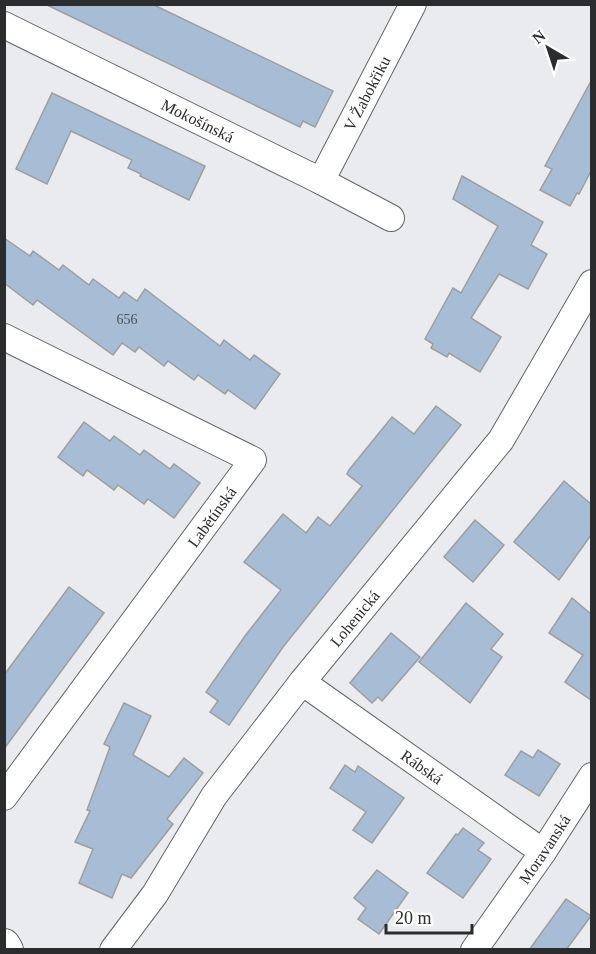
<svg xmlns="http://www.w3.org/2000/svg" width="596" height="954" font-family="'Times New Roman',serif">
<style>
.building{fill:#a7bdd5;stroke:#9c9ea0;stroke-width:1.5}
.lines{fill:none;stroke-linecap:round;stroke-linejoin:round}
.minor-casing{stroke:#646668;stroke-width:28}
.tertiary-casing{stroke:#646668;stroke-width:34}
.minor{stroke:#fff;stroke-width:26}
.tertiary{stroke:#fff;stroke-width:32}
.labels{text-anchor:middle;dominant-baseline:central;stroke-width:5;stroke-linejoin:round;paint-order:stroke}
.number-label{font-size:14px;fill:#4a5057}
.street-label{font-size:16px;fill:#2b2c2d;stroke:#fff}
</style>
<rect width="100%" height="100%" fill="#e9ebee"/>
<!-- building -->
<g class="building">
<path d="M45,4H152L333,91L315,127L303,121L300,127Z"/>
<path d="M591,81V171L579,194L577,193L570,206L540,190L552,169L545,166Z"/>
<path d="M52,93L205,166L189,200L140,176L141,174L128,168L132,160L71,131L47,184L16,169Z"/>
<path d="M462,176L543,222L531,245L547,254L528,289L499,274L471,318L501,337L480,372L449,353L447,357L431,348L433,344L425,339L453,288L461,293L498,226L453,199Z"/>
<path d="M4,238L30,256L33,251L59,270L63,265L89,285L93,279L119,298L124,292L137,301L145,289L220,346L224,340L250,360L254,355L280,374L255,409L228,390L225,394L198,375L194,380L168,361L164,366L139,347L135,352L122,343L113,355L37,300L33,305L4,283Z"/>
<path d="M436,406L461,425L283,647L229,725L210,712L218,701L206,692L245,636L281,590L244,562L283,514L306,533L318,517L330,526L362,486L347,474L349,470L392,417L414,434Z"/>
<path d="M84,422L110,441L114,436L140,455L144,450L170,469L174,464L200,483L174,518L148,499L144,504L118,485L114,490L87,470L83,476L58,457Z"/>
<path d="M564,481L591,504V535L559,580L514,542Z"/>
<path d="M475,520L504,545L473,582L444,557Z"/>
<path d="M69,587L104,613L4,749V675Z"/>
<path d="M572,598L591,614V700L565,682L583,655L549,633Z"/>
<path d="M466,603L503,634L491,649L502,657L470,703L419,662Z"/>
<path d="M391,633L420,657L382,701L378,697L372,703L350,683Z"/>
<path d="M124,703L151,716L133,755L169,777L184,758L203,773L167,819L173,824L131,878L122,874L112,898L79,883L93,849L75,842L90,811L87,810L110,747L104,744Z"/>
<path d="M538,750L560,764L539,796L505,775L521,751L533,758Z"/>
<path d="M345,765L355,772L358,766L404,798L372,843L353,830L366,812L330,788Z"/>
<path d="M463,828L484,843L478,850L491,859L463,898L427,873L456,834L458,835Z"/>
<path d="M377,870L408,893L379,934L358,919L366,908L354,898Z"/>
<path d="M566,899L591,916L566,950H529Z"/>
</g>
<g class="lines">
<defs>
<g id="minor">
<path id="s1" d="M4,25L321,181L391,218"/>
<path id="s2" d="M321,181L413,4"/>
<path d="M4,337L253,460L4,797"/>
<path id="s3" d="M302,682L543,852"/>
<path id="s4" d="M113,950L155,894L214,796L302,682L501,440L592,283"/>
<path id="s5" d="M474,950L543,852L592,776"/>
</g>
<path id="tertiary" d="M4,945L7,950"/>
</defs>
<!-- minor casing -->
<use href="#minor" class="minor-casing"/>
<!-- tertiary casing -->
<use href="#tertiary" class="tertiary-casing"/>
<!-- minor -->
<use href="#minor" class="minor"/>
<!-- tertiary -->
<use href="#tertiary" class="tertiary"/>
</g>
<g class="labels">
<!-- number labels -->
<g class="number-label">
<text x="127" y="319">656</text>
</g>
<!-- street labels -->
<g class="street-label">
<text stroke="none"><textPath href="#s2" startOffset="99">V Žabokřiku</textPath></text>
<text stroke="none"><textPath href="#s1" startOffset="216">Mokošínská</textPath></text>
<text transform="translate(212 517) rotate(-54)">Labětínská</text>
<text stroke="none"><textPath href="#s4" startOffset="411">Lohenická</textPath></text>
<text stroke="none"><textPath href="#s3" startOffset="147">Rábská</textPath></text>
<text stroke="none"><textPath href="#s5" startOffset="123">Moravanská</textPath></text>
</g>
</g>
<!-- border -->
<rect width="596" height="954" fill="none" stroke="#2b2c2d" stroke-width="12"/>
<!-- north arrow -->
<g transform="translate(548 48) rotate(321)" stroke="#ffffff" stroke-width="4.5" paint-order="stroke">
<path d="M0-4.5L10 22L0 15L-10 22Z" fill="#2b2c2d"/>
<text y="-9" font-size="16" font-weight="bold" text-anchor="middle" fill="#2b2c2d">N</text>
</g>
<!-- scale -->
<path d="M386 924v9h86v-9" fill="none" stroke="#2b2c2d" stroke-width="3"/>
<text x="395" y="924" font-size="18" fill="#2b2c2d" stroke="#ffffff" stroke-width="4.5" paint-order="stroke">20 m</text>
</svg>
